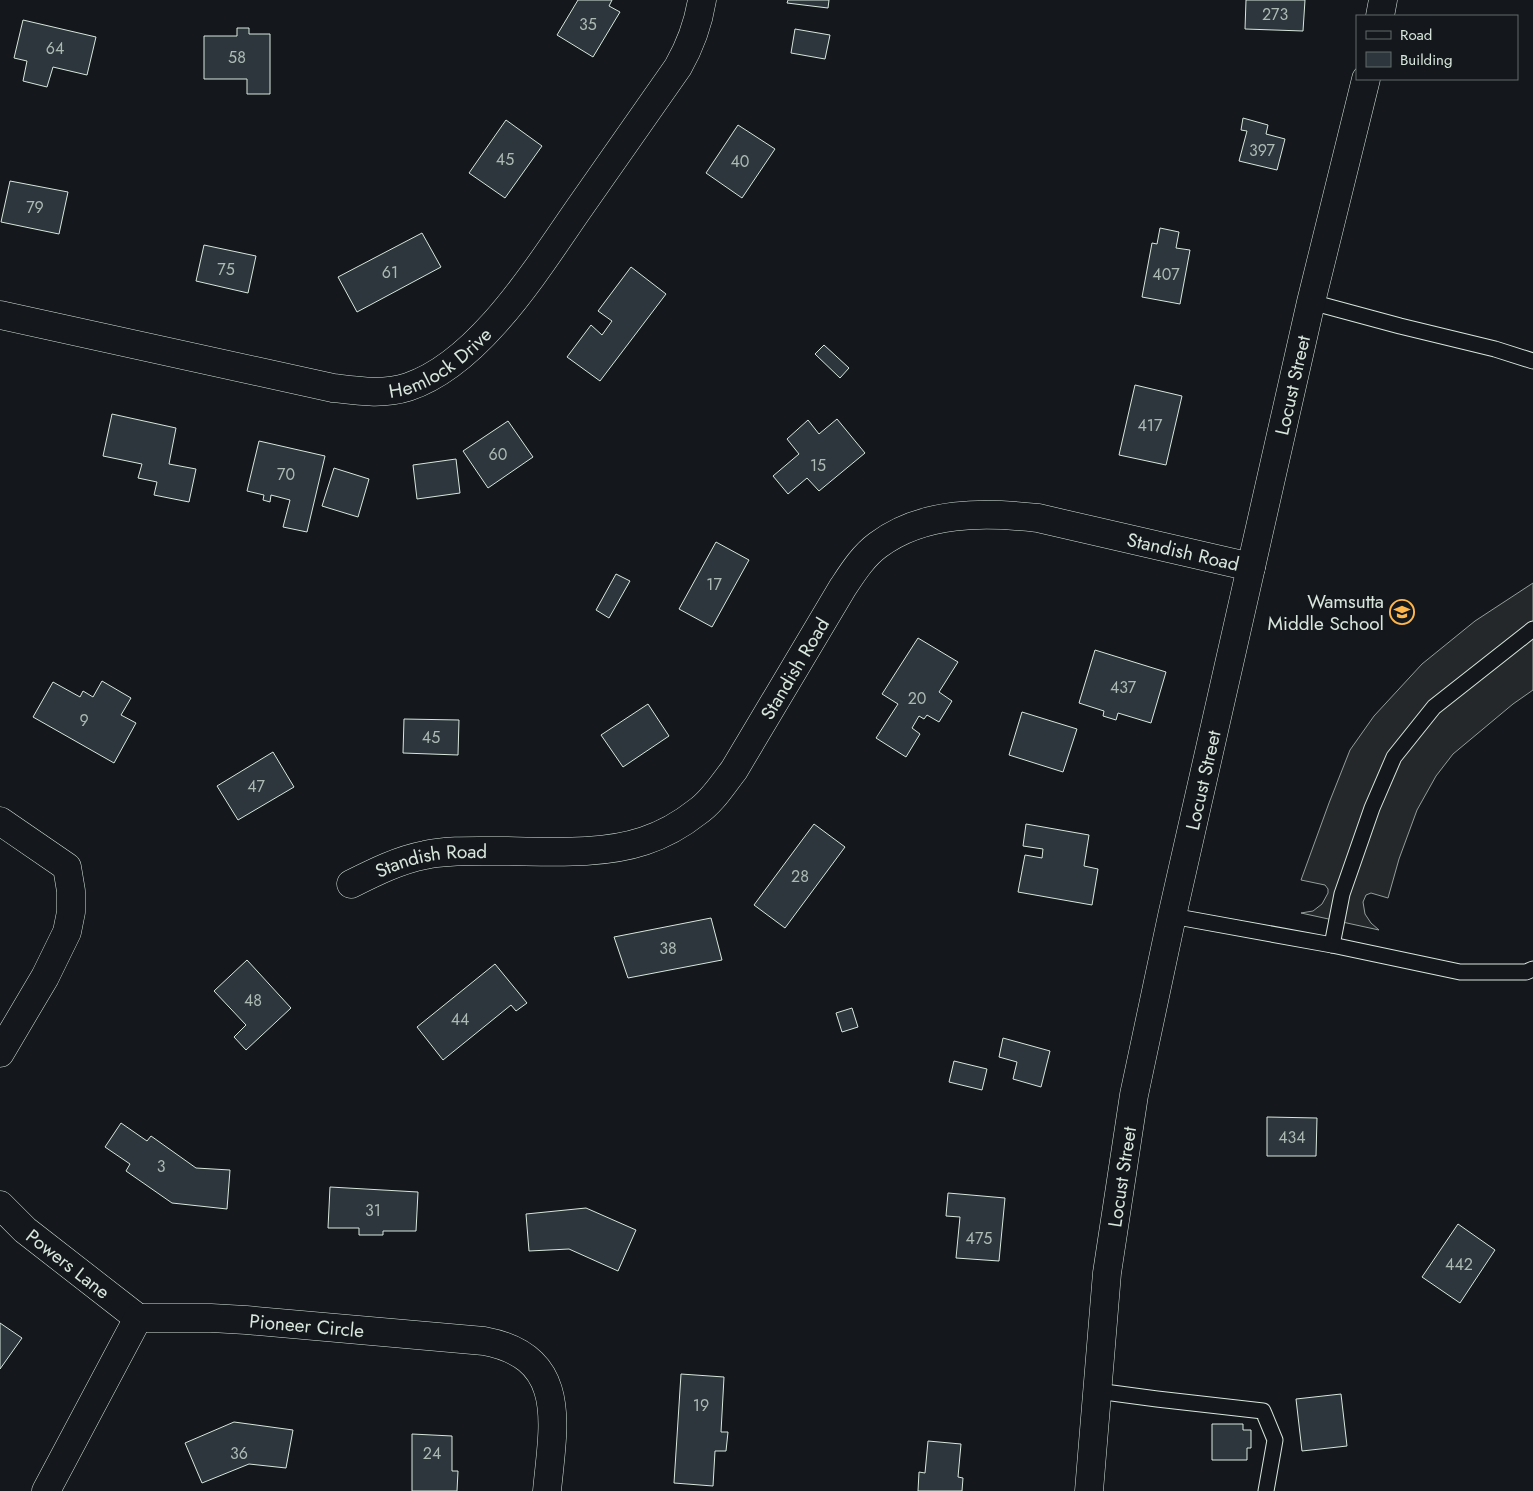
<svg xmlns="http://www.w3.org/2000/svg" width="1533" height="1491" font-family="Jost,sans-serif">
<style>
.parking{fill:#24282b;stroke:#939e99}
.building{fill:#2c363c;stroke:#d8e6dc}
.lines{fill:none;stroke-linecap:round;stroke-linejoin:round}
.service-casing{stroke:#d8e6dc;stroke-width:17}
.minor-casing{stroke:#d8e6dc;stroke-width:29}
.service{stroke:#14181c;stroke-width:15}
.minor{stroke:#14181c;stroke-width:28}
.labels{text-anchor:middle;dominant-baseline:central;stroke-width:4;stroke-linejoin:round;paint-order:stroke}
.number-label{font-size:16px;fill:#adbab4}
.street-label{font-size:19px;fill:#d8e6dc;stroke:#14181c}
.poi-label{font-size:19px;fill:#d8e6dc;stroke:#14181c;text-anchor:end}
</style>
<rect width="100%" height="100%" fill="#14181c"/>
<!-- parking -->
<path class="parking" d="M1533,583V690L1513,704L1453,754L1436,776L1417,810L1399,859L1388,898L1371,893L1366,895L1363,902L1365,914L1371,923L1379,930L1301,913L1313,911L1322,904L1328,893V889L1325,885L1301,880L1329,803L1350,750L1374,716L1422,664L1475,621Z"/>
<!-- building -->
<g class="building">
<path d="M578,0H612L609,6L620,12L593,57L557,35Z"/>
<path d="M788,0H829L828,8L787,3Z"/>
<path d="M1246,0H1305L1303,31L1245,29Z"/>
<path d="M23,20L96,37L87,75L53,67L47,87L23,81L27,61L14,58Z"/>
<path d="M237,28H249V34H270V94H247V79H204V36H237Z"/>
<path d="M795,29L830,35L825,59L791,53Z"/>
<path d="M1243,118L1268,125L1266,134L1285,139L1277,170L1239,161L1247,131L1241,130Z"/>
<path d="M506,120L542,146L505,198L469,173Z"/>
<path d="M738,125L775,149L742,198L706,173Z"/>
<path d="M10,181L68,192L59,234L1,222Z"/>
<path d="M1160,228L1179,232L1176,248L1190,250L1180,304L1142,297L1152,243L1157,244Z"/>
<path d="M422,233L441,267L357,312L338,277Z"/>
<path d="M204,245L256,256L248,293L196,281Z"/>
<path d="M631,267L666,294L600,381L567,357L591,325L602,335L612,321L598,311Z"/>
<path d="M824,345L849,368L840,378L815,354Z"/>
<path d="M1135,385L1182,396L1166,465L1119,455Z"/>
<path d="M112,414L176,428L169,464L196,469L189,502L154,495L157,482L138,478L142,464L103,456Z"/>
<path d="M837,419L865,453L819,491L807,478L788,494L773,476L799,454L787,439L808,420L819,434Z"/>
<path d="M508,421L533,457L488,488L463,451Z"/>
<path d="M259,441L325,456L307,532L283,527L290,500L271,495L270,502L263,500L264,495L247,491Z"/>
<path d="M456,459L460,493L417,499L413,465Z"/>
<path d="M334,468L369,479L358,517L322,506Z"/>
<path d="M716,542L749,560L712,627L679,609Z"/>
<path d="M616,574L630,581L609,618L596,610Z"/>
<path d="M918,638L958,662L939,692L952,701L939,722L927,715L924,719L919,716L912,728L920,734L906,757L876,738L898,704L882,694Z"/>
<path d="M1095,650L1166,672L1151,723L1118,713L1116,720L1103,716L1104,711L1079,703Z"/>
<path d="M102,681L131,698L121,715L136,723L114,763L33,717L53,682L80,697L83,691L93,697Z"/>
<path d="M648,704L669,736L623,767L601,735Z"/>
<path d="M1022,712L1077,729L1063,772L1009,755Z"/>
<path d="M404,719L459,720L458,755L403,753Z"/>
<path d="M273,752L294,787L238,820L217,786Z"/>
<path d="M814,824L845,847L785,928L754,905Z"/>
<path d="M1026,824L1089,835L1084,866L1098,869L1092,905L1018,892L1025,855L1042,858L1043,849L1023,846Z"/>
<path d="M711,918L722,960L628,978L614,937Z"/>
<path d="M247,960L291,1008L246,1050L234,1037L246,1025L214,991Z"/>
<path d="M495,964L527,1003L516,1011L511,1005L443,1060L417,1027Z"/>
<path d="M852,1008L858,1027L842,1032L836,1013Z"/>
<path d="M1003,1038L1050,1051L1041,1087L1013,1079L1017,1062L999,1057Z"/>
<path d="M954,1061L987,1069L982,1090L949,1082Z"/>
<path d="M1267,1117L1317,1118L1316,1156H1267Z"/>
<path d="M121,1123L147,1141L151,1136L196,1168L230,1170L227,1209L172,1203L126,1171L130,1164L105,1147Z"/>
<path d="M330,1187L418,1192L416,1231H383V1235H359V1228H328Z"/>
<path d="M948,1193L1005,1198L999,1261L956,1258L960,1217L946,1216Z"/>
<path d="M586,1208L636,1230L618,1271L569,1249L529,1251L526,1214Z"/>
<path d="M1458,1224L1495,1250L1460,1303L1422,1277Z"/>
<path d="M0,1323L22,1338L0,1369Z"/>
<path d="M681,1374L724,1377L721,1432H728L726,1451H715L713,1486L674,1483Z"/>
<path d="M1341,1394L1347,1446L1302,1451L1296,1399Z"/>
<path d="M234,1422L293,1430L286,1468L249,1464L202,1483L185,1443Z"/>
<path d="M1212,1424H1243V1430H1251V1448H1247V1460H1212Z"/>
<path d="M412,1434L452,1436V1471H458L457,1491H412Z"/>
<path d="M928,1441L961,1444L958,1477L963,1478L962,1491H918L919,1472L925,1473Z"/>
</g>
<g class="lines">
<defs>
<g id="service">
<path d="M1311,302L1400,326L1495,349L1533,361"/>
<path d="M1172,916L1332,945L1460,972H1526L1533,969"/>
<path d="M1332,945L1342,894L1372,808L1394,757L1434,707L1533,629"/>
<path d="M1097,1391L1157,1399L1263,1411L1275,1440L1266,1491"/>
</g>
<g id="minor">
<path d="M1380,16L1383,0"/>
<path id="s1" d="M0,315L333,388C358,391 383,395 408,387C480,363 538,267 580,207C613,160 645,114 678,67C690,46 698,25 702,0"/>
<path d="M0,821L67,867L71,891V912L67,932L45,977L0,1053"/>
<path id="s2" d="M351,884C375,872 399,860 425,855C448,850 473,851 497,851C544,851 599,856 644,841C662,835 682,824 697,812C712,802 723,784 734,770L843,587C853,572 863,556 878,545C923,511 985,512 1038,518L1251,567"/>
<path id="s3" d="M0,1205L25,1230L138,1318"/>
<path id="s4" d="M46,1491L138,1318H211L246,1320L484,1341C570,1357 553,1426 547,1491"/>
<path id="s5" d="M1089,1491L1107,1273L1134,1095L1172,916L1311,302L1366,79"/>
</g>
</defs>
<!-- service casing -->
<use href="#service" class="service-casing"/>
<!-- minor casing -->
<use href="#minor" class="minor-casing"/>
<!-- service -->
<use href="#service" class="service"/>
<!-- minor -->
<use href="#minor" class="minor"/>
</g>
<!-- icons -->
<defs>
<symbol id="school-ring" viewBox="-11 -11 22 22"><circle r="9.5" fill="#14181c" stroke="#ffb74d" stroke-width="1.5"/><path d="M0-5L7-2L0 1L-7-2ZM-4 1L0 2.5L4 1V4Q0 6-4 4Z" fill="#ffb74d"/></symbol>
</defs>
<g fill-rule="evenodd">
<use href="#school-ring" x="1388" y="598" width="28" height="28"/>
</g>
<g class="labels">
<!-- number labels -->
<g class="number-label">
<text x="1275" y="14">273</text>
<text x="588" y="24">35</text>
<text x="55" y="48">64</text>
<text x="237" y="57">58</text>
<text x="1262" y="150">397</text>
<text x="505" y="159">45</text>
<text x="740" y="161">40</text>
<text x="35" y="207">79</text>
<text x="226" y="269">75</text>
<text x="390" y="272">61</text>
<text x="1166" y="274">407</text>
<text x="1150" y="425">417</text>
<text x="498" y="454">60</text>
<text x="818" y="465">15</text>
<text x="286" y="474">70</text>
<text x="714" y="584">17</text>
<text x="1123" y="687">437</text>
<text x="917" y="698">20</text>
<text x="84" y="720">9</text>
<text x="431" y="737">45</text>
<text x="256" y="786">47</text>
<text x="800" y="876">28</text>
<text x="668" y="948">38</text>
<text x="253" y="1000">48</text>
<text x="460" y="1019">44</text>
<text x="1292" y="1137">434</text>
<text x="161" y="1166">3</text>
<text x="373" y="1210">31</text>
<text x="979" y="1238">475</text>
<text x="1459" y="1264">442</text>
<text x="701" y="1405">19</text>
<text x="239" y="1453">36</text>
<text x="432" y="1453">24</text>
</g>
<!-- street labels -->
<g class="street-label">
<text stroke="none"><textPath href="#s1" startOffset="456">Hemlock Drive</textPath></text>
<text stroke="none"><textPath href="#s5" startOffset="1126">Locust Street</textPath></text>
<text stroke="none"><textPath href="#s2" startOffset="1000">Standish Road</textPath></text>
<text stroke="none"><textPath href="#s2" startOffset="535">Standish Road</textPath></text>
<text stroke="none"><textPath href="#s5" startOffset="721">Locust Street</textPath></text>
<text stroke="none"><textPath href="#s2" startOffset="85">Standish Road</textPath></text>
<text stroke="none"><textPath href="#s5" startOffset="316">Locust Street</textPath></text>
<text stroke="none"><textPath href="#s3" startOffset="90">Powers Lane</textPath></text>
<text stroke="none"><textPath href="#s4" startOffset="365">Pioneer Circle</textPath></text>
</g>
<!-- poi labels -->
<g class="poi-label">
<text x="1384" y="601">Wamsutta<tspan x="1384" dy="22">Middle School</tspan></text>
</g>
</g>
<!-- legend -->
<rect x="1356" y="15" width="162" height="65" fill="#14181c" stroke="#626a69"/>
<rect x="1366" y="31" width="25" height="8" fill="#14181c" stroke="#626a69"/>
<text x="1400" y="40" font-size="15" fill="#d8e6dc">Road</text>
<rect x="1366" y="52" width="25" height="15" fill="#2c363c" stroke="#626a69"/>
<text x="1400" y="65" font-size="15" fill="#d8e6dc">Building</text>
</svg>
